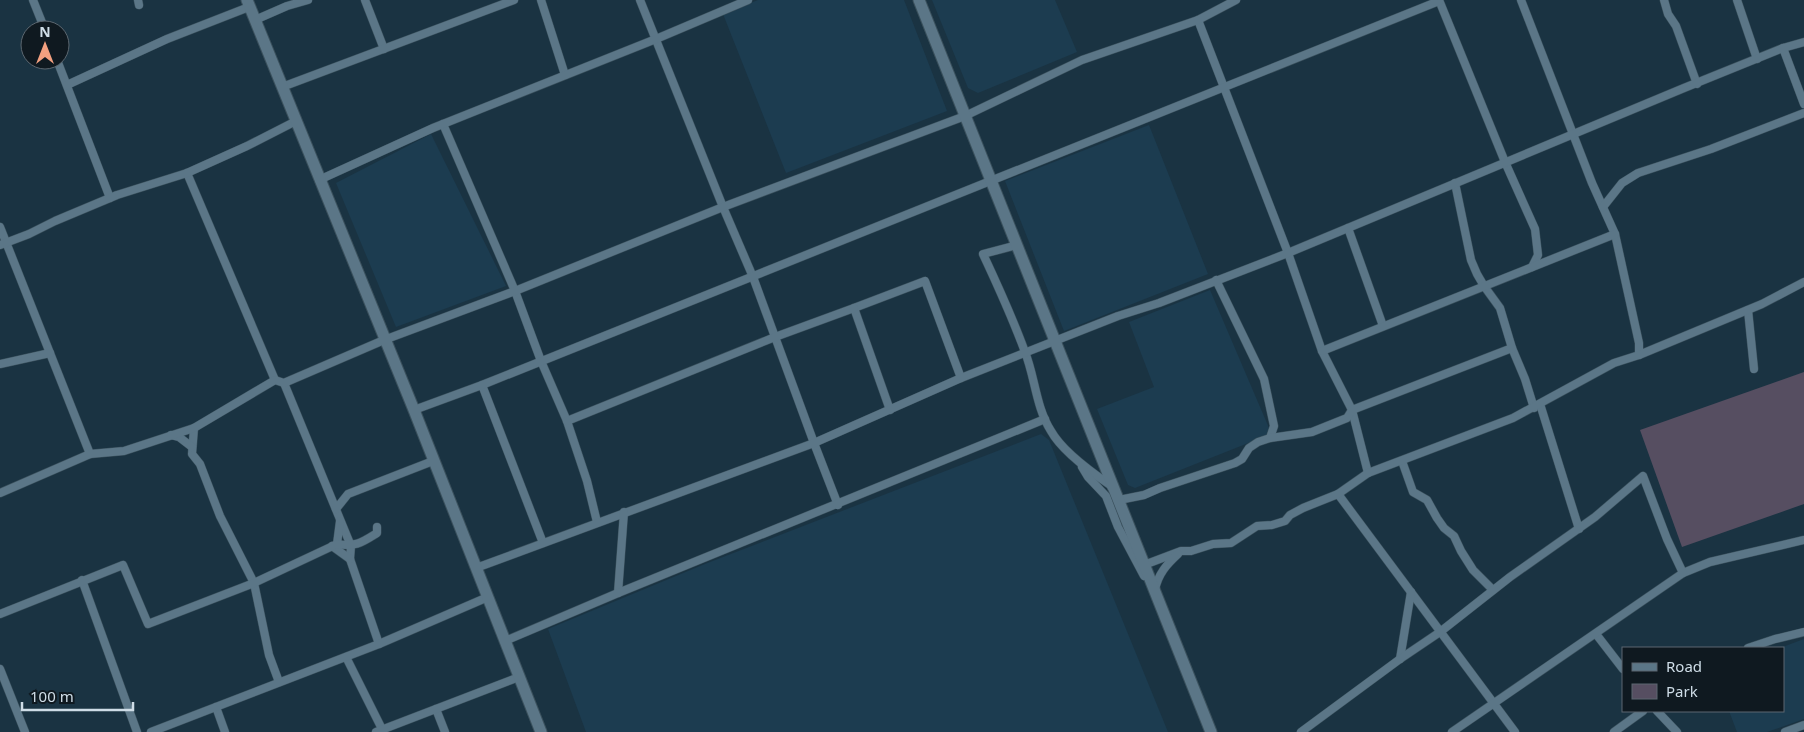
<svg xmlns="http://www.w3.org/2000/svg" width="1804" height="732" font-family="'Noto Sans',sans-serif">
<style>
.built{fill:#1c3c50}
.green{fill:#564e61}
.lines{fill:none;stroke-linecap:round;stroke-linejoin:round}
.street-casing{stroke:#3b515d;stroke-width:9}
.secondary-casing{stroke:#3b515d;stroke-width:13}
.street{stroke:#5b7687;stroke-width:8}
.secondary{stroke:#5b7687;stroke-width:11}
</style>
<rect width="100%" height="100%" fill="#1a3342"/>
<!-- built -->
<g class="built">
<path d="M758,0H904L947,111L786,173L723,14Z"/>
<path d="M932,0H1055L1077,52L978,93L968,88Z"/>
<path d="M1149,125L1208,274L1064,331L1005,181Z"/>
<path d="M431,134L506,286L396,327L336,183Z"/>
<path d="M1210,290L1269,428L1266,436L1135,488L1128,485L1097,409L1154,387L1129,322Z"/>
<path d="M1041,434L1049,440L1168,732H586L548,629L705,564Z"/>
<path d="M1804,639V719L1767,732H1737L1729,711H1783V648H1780Z"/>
</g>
<!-- green -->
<path class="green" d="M1804,372V504L1682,547L1640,430Z"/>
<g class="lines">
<defs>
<g id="street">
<path d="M33,0L45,30"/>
<path d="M138,0L139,5"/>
<path d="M365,0L384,49"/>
<path d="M541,0L565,75"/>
<path d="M640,0L723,207L753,277L814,443L838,505"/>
<path d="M1439,0L1505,162L1535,229L1538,255L1532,267"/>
<path d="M1521,0L1592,183L1615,234L1639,343V355"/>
<path d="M1664,0L1668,14L1676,26L1697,84"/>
<path d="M1737,0L1757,59"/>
<path d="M255,20L287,6L308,0"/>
<path d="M1198,20L1288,253L1322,351L1352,410L1368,473"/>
<path d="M1783,48L1804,104"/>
<path d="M57,60L110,198"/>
<path d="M67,85L167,39L249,7"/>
<path d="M282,87L514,0"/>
<path d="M443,124L515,291L541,361L567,421L587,481L597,522"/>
<path d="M187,173L275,380"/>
<path d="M319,180L433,128L656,39L748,0"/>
<path d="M1455,183L1471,260L1477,274L1484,286L1500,308L1512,348L1525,379L1534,408"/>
<path d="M1603,207L1622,183L1638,173L1711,149L1804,113"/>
<path d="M0,227L90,454"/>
<path d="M1348,228L1383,326"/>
<path d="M0,245L29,234L55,221L117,195L187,173L247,146L296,121"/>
<path d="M1017,245L983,254C998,286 1013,319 1025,352C1035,377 1036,408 1051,431C1062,451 1091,472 1110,485L1112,488"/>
<path d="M1216,280L1264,379L1274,426L1270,438"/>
<path d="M1748,310L1754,369"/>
<path d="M1322,351L1615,234"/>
<path d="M0,364L50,353"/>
<path d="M284,383L351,546L350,559L379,644"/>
<path d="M482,385L543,543"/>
<path d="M1540,404L1579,529"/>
<path d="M414,410L482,385L1439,1"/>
<path d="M890,410L854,308L925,281L961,378"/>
<path d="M567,421L775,337L854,308"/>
<path d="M194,428L192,454L200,464L220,516L254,583L269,655L279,682"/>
<path d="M171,435L179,437L192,447"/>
<path d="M1402,461L1413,492L1427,500L1437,518L1444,528L1454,536L1461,551L1473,570L1493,590"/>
<path d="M1082,467L1088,477L1106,496L1118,527L1144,576"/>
<path d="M0,493L90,454L124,451L194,428L275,380L284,383L384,340L515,291L723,207L965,116L1082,60L1198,20L1236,0"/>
<path d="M1338,494L1515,732"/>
<path d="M1117,498L1119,500L1144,495L1160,488L1235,463L1242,459L1249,448L1258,442L1270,438L1312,432L1347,418L1352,410L1512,348"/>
<path d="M336,509L348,494L433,461"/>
<path d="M337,544L340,521"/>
<path d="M332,546L350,559"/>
<path d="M1144,565L1181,551H1191L1213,544L1231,543L1257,526L1272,525L1285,521L1290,515L1303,508L1338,494L1368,473L1513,418L1614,363L1639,355L1762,304L1804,282"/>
<path d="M476,568L814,443L961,378L1118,316L1159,303L1288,253L1684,88L1783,48L1804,42"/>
<path d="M1683,573L1710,562L1804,540"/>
<path d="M82,580L137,732"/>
<path d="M1155,590C1158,574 1167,564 1178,554"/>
<path d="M618,593L624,512"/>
<path d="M0,614L123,565L148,624L254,583L337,544C356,547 361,543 377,533V527"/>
<path d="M1596,634L1623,669"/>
<path d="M505,641L618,593L1045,419"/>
<path d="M1748,648L1775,639L1804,632"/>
<path d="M346,657L382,729"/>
<path d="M1400,659L1411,592"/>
<path d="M0,669L25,732"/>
<path d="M216,707L225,732"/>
<path d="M436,709L445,732"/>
<path d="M1657,711L1677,732"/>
<path d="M151,732L379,644L488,597"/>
<path d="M376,732L519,677"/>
<path d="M1301,732L1400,659L1440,632L1510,577L1595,517L1643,476L1667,539L1683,573L1452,732"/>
<path d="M1614,732L1643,711"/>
<path d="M1785,732L1804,725"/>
</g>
<g id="secondary">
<path d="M247,0L414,410L541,732"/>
<path d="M919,0L1211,732"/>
</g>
</defs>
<!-- street casing -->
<use href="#street" class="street-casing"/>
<!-- secondary casing -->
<use href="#secondary" class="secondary-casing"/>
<!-- street -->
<use href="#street" class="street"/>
<!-- secondary -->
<use href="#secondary" class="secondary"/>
</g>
<!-- legend -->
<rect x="1622" y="647" width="162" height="65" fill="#0f1920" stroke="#5c6770"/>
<rect x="1632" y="663" width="25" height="8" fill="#5b7687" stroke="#5c6770"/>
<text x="1666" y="672" font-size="15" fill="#cfdde7">Road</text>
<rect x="1632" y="684" width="25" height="15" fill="#564e61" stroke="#5c6770"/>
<text x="1666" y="697" font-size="15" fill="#cfdde7">Park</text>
<!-- north arrow -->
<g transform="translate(45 45)"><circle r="24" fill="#0f1920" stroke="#5c6770"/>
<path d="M0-4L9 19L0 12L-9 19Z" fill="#f2a080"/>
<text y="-8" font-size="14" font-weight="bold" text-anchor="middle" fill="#cfdde7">N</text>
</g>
<!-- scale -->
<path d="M22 702v8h111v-8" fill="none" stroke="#cfdde7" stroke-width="2.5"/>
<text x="30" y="702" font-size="15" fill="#cfdde7" stroke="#0f1920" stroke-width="4" paint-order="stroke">100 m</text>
</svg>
